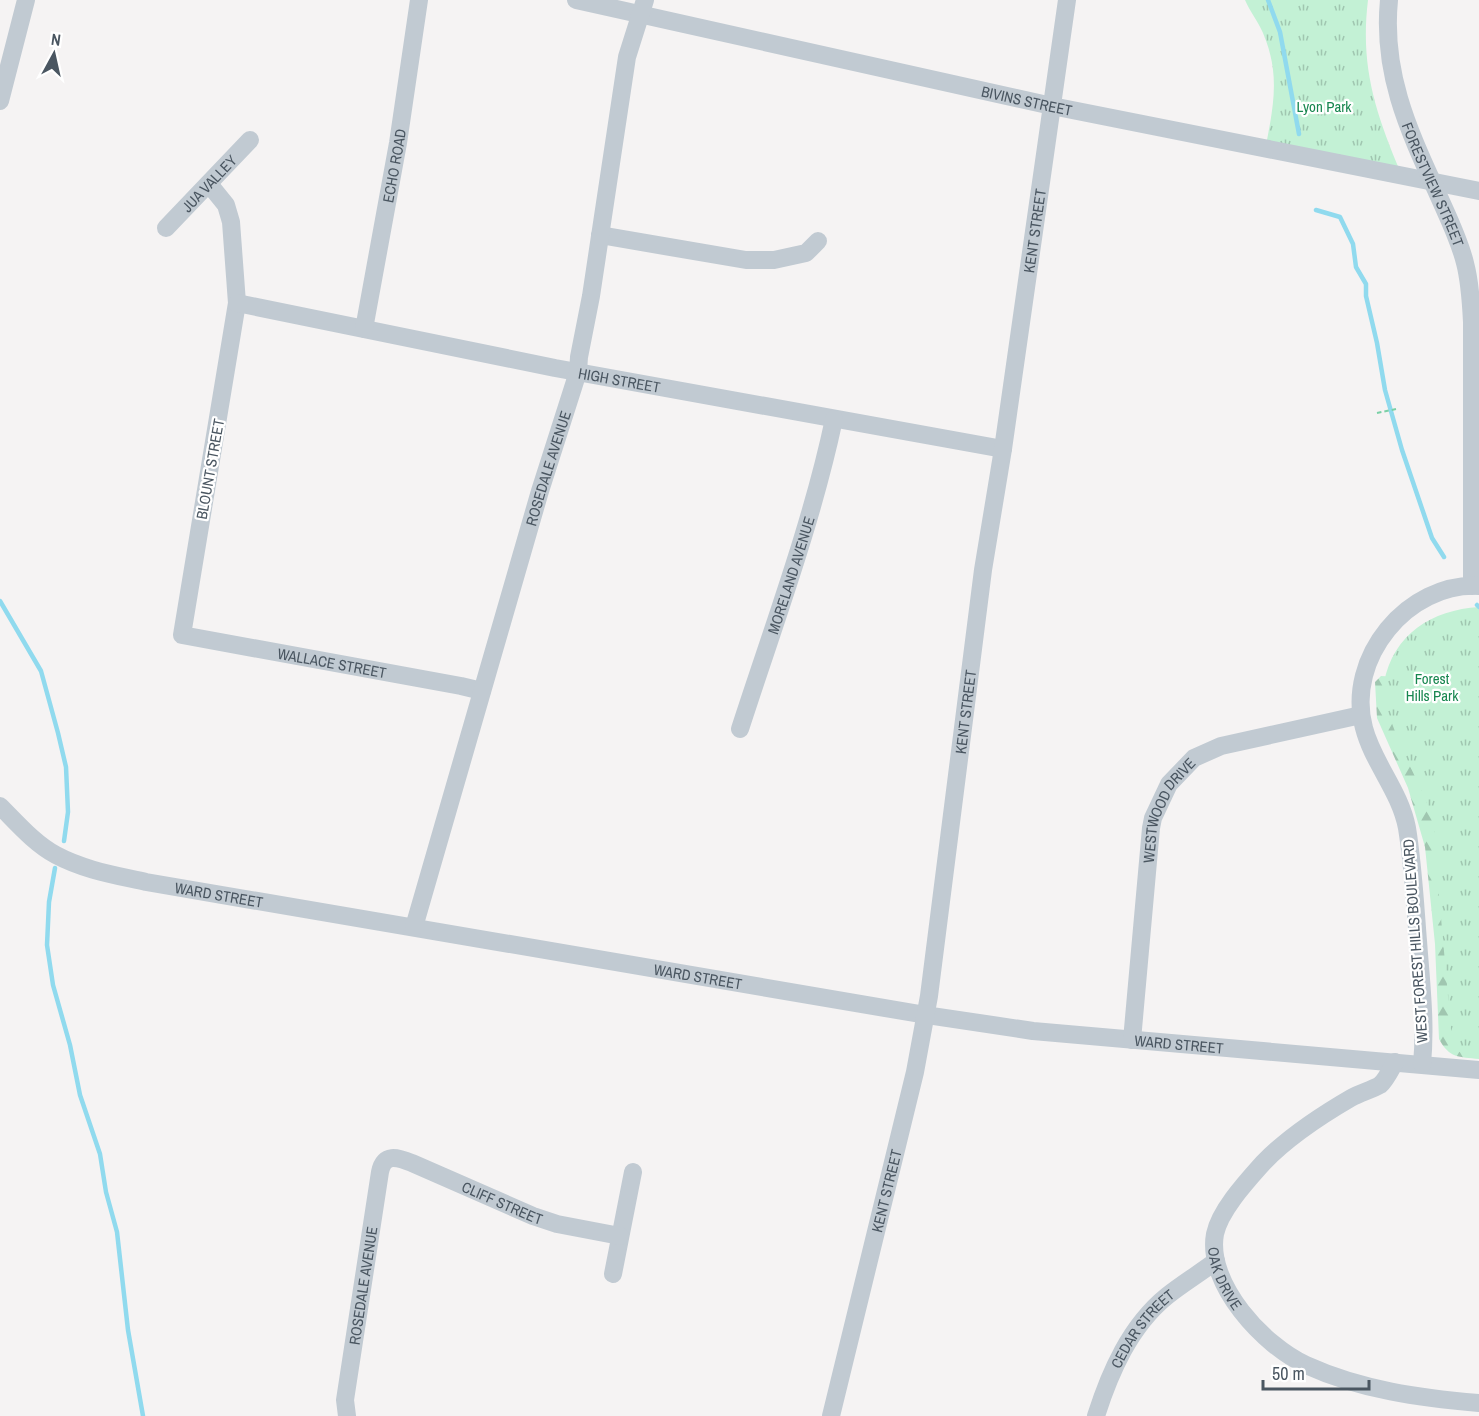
<svg xmlns="http://www.w3.org/2000/svg" width="1479" height="1416" font-family="'Archivo Narrow',sans-serif">
<style>
.forest{fill:url(#forest-firs)}
.park{fill:url(#park-tufts)}
.lines{fill:none;stroke-linecap:round;stroke-linejoin:round}
.stream{stroke:#90daee;stroke-width:4.5}
.path{stroke:#7ad0a6;stroke-width:2;stroke-dasharray:4.5 3;stroke-linecap:butt}
.minor{stroke:#c1cad2;stroke-width:18}
.labels{text-anchor:middle;dominant-baseline:central;stroke-width:4.5;stroke-linejoin:round;paint-order:stroke}
.street-label{font-size:15px;fill:#4a5661;stroke:#fff}
.park-label{font-size:15px;fill:#17864f;stroke:#fff}
</style>
<defs>
<pattern id="forest-firs" width="22" height="20" patternUnits="userSpaceOnUse" patternTransform="scale(1.5)"><rect width="22" height="20" fill="#c3f1d5"/><path d="M5 1l3.5 6h-7zM16 11l3.5 6h-7z" fill="#a0c6b0"/></pattern>
<pattern id="park-tufts" width="24" height="20" patternUnits="userSpaceOnUse" patternTransform="scale(1.5)"><rect width="24" height="20" fill="#c3f1d5"/><path d="M3 7l-1-3M5 7V3M7 7l1-3M15 17l-1-3M17 17v-4M19 17l1-3" fill="none" stroke="#a0c6b0"/></pattern>
</defs>
<rect width="100%" height="100%" fill="#f5f3f3"/>
<!-- forest -->
<path class="forest" d="M1381,676L1401,677L1479,855V1059C1459,1057 1449,1058 1439,1039L1435,944L1425,847L1408,788L1377,718L1375,682Z"/>
<!-- park -->
<g class="park">
<path d="M1245,0H1368C1360,66 1375,111 1400,171L1266,145C1274,104 1280,73 1263,33C1258,21 1250,12 1245,0Z"/>
<path d="M1479,607V1051L1453,1052C1448,996 1443,940 1438,884C1436,861 1438,833 1430,811C1419,781 1380,712 1384,683C1393,634 1432,610 1479,607Z"/>
</g>
<g class="lines">
<!-- stream -->
<g class="stream">
<path d="M1268,0L1280,32L1299,134"/>
<path d="M1316,210L1340,217L1353,244L1356,267L1366,284V296L1377,343L1385,390L1402,450L1432,538L1444,557"/>
<path d="M0,601L41,671L58,733L66,767L68,812L64,841"/>
<path d="M1477,605L1479,607"/>
<path d="M55,868L49,902L47,945L53,985L70,1045L80,1095L100,1154L106,1192L117,1232L128,1330L143,1416"/>
</g>
<!-- path -->
<path class="path" d="M1377,413L1396,409"/>
<!-- minor -->
<g class="minor">
<path id="s1" d="M576,0L1052,106L1479,191"/>
<path id="s2" d="M1389,0C1382,71 1407,127 1436,190C1446,213 1459,238 1465,263C1470,282 1471,302 1472,322V586"/>
<path d="M0,101L26,0"/>
<path id="s3" d="M209,184L226,205L231,222L237,303L182,635L461,686L482,691"/>
<path id="s4" d="M166,228L250,140"/>
<path d="M600,235L746,260H774L806,253L818,241"/>
<path id="s5" d="M237,303L555,368L1003,449"/>
<path id="s6" d="M364,329L398,143L419,0"/>
<path id="s7" d="M740,729C773,627 812,523 834,419"/>
<path id="s8" d="M0,806C17,823 35,844 56,855C84,870 115,875 146,882L926,1015L1033,1031L1479,1070"/>
<path id="s9" d="M414,927L540,491L578,372L579,357L591,296L627,57L645,0"/>
<path id="s10" d="M1132,1040L1151,828L1153,818L1169,784L1194,758L1221,746L1361,715"/>
<path id="s11" d="M1395,1062C1391,1069 1386,1080 1380,1085C1371,1090 1360,1093 1351,1098C1320,1116 1288,1137 1263,1163C1247,1181 1220,1210 1215,1234C1206,1284 1264,1346 1306,1365C1361,1390 1420,1398 1479,1403"/>
<path d="M1422,1064C1426,1023 1421,982 1418,941C1415,903 1413,865 1407,828C1400,791 1373,763 1364,728C1345,658 1408,582 1479,586"/>
<path d="M613,1274L633,1172"/>
<path id="s12" d="M347,1416L345,1400L380,1172C384,1153 397,1157 412,1163L533,1216L557,1224L620,1236"/>
<path id="s13" d="M831,1416L915,1072L929,996L983,570L1003,449L1067,0"/>
<path id="s14" d="M1096,1416C1110,1372 1130,1326 1167,1296C1182,1284 1200,1273 1216,1261"/>
</g>
</g>
<g class="labels">
<!-- street labels -->
<g class="street-label">
<text stroke="none"><textPath href="#s1" startOffset="462">BIVINS STREET</textPath></text>
<text stroke="none"><textPath href="#s6" startOffset="166">ECHO ROAD</textPath></text>
<text stroke="none"><textPath href="#s4" startOffset="62">JUA VALLEY</textPath></text>
<text stroke="none"><textPath href="#s2" startOffset="192">FORESTVIEW STREET</textPath></text>
<text stroke="none"><textPath href="#s13" startOffset="1204">KENT STREET</textPath></text>
<text stroke="none"><textPath href="#s5" startOffset="390">HIGH STREET</textPath></text>
<text stroke="none"><textPath href="#s9" startOffset="478">ROSEDALE AVENUE</textPath></text>
<text transform="translate(210 469) rotate(-80)">BLOUNT STREET</text>
<text stroke="none"><textPath href="#s7" startOffset="162">MORELAND AVENUE</textPath></text>
<text stroke="none"><textPath href="#s3" startOffset="615">WALLACE STREET</textPath></text>
<text stroke="none"><textPath href="#s13" startOffset="718">KENT STREET</textPath></text>
<text stroke="none"><textPath href="#s10" startOffset="236">WESTWOOD DRIVE</textPath></text>
<text stroke="none"><textPath href="#s8" startOffset="243">WARD STREET</textPath></text>
<text transform="translate(1415 941) rotate(-94)">WEST FOREST HILLS BOULEVARD</text>
<text stroke="none"><textPath href="#s8" startOffset="729">WARD STREET</textPath></text>
<text stroke="none"><textPath href="#s8" startOffset="1215">WARD STREET</textPath></text>
<text stroke="none"><textPath href="#s13" startOffset="232">KENT STREET</textPath></text>
<text stroke="none"><textPath href="#s12" startOffset="386">CLIFF STREET</textPath></text>
<text stroke="none"><textPath href="#s11" startOffset="302">OAK DRIVE</textPath></text>
<text stroke="none"><textPath href="#s12" startOffset="132">ROSEDALE AVENUE</textPath></text>
<text stroke="none"><textPath href="#s14" startOffset="100">CEDAR STREET</textPath></text>
</g>
<!-- park labels -->
<g class="park-label">
<text x="1324" y="106">Lyon Park</text>
<text x="1432" y="678">Forest<tspan x="1432" dy="17">Hills Park</tspan></text>
</g>
</g>
<!-- north arrow -->
<g transform="translate(54 54) rotate(8)" stroke="#ffffff" stroke-width="4.5" paint-order="stroke">
<path d="M0-4.5L10 22L0 15L-10 22Z" fill="#4a5661"/>
<text y="-9" font-size="16" font-weight="bold" text-anchor="middle" fill="#4a5661">N</text>
</g>
<!-- scale -->
<path d="M1263 1380v9h106v-9" fill="none" stroke="#4a5661" stroke-width="3"/>
<text x="1272" y="1380" font-size="18" fill="#4a5661" stroke="#ffffff" stroke-width="4.5" paint-order="stroke">50 m</text>
</svg>
